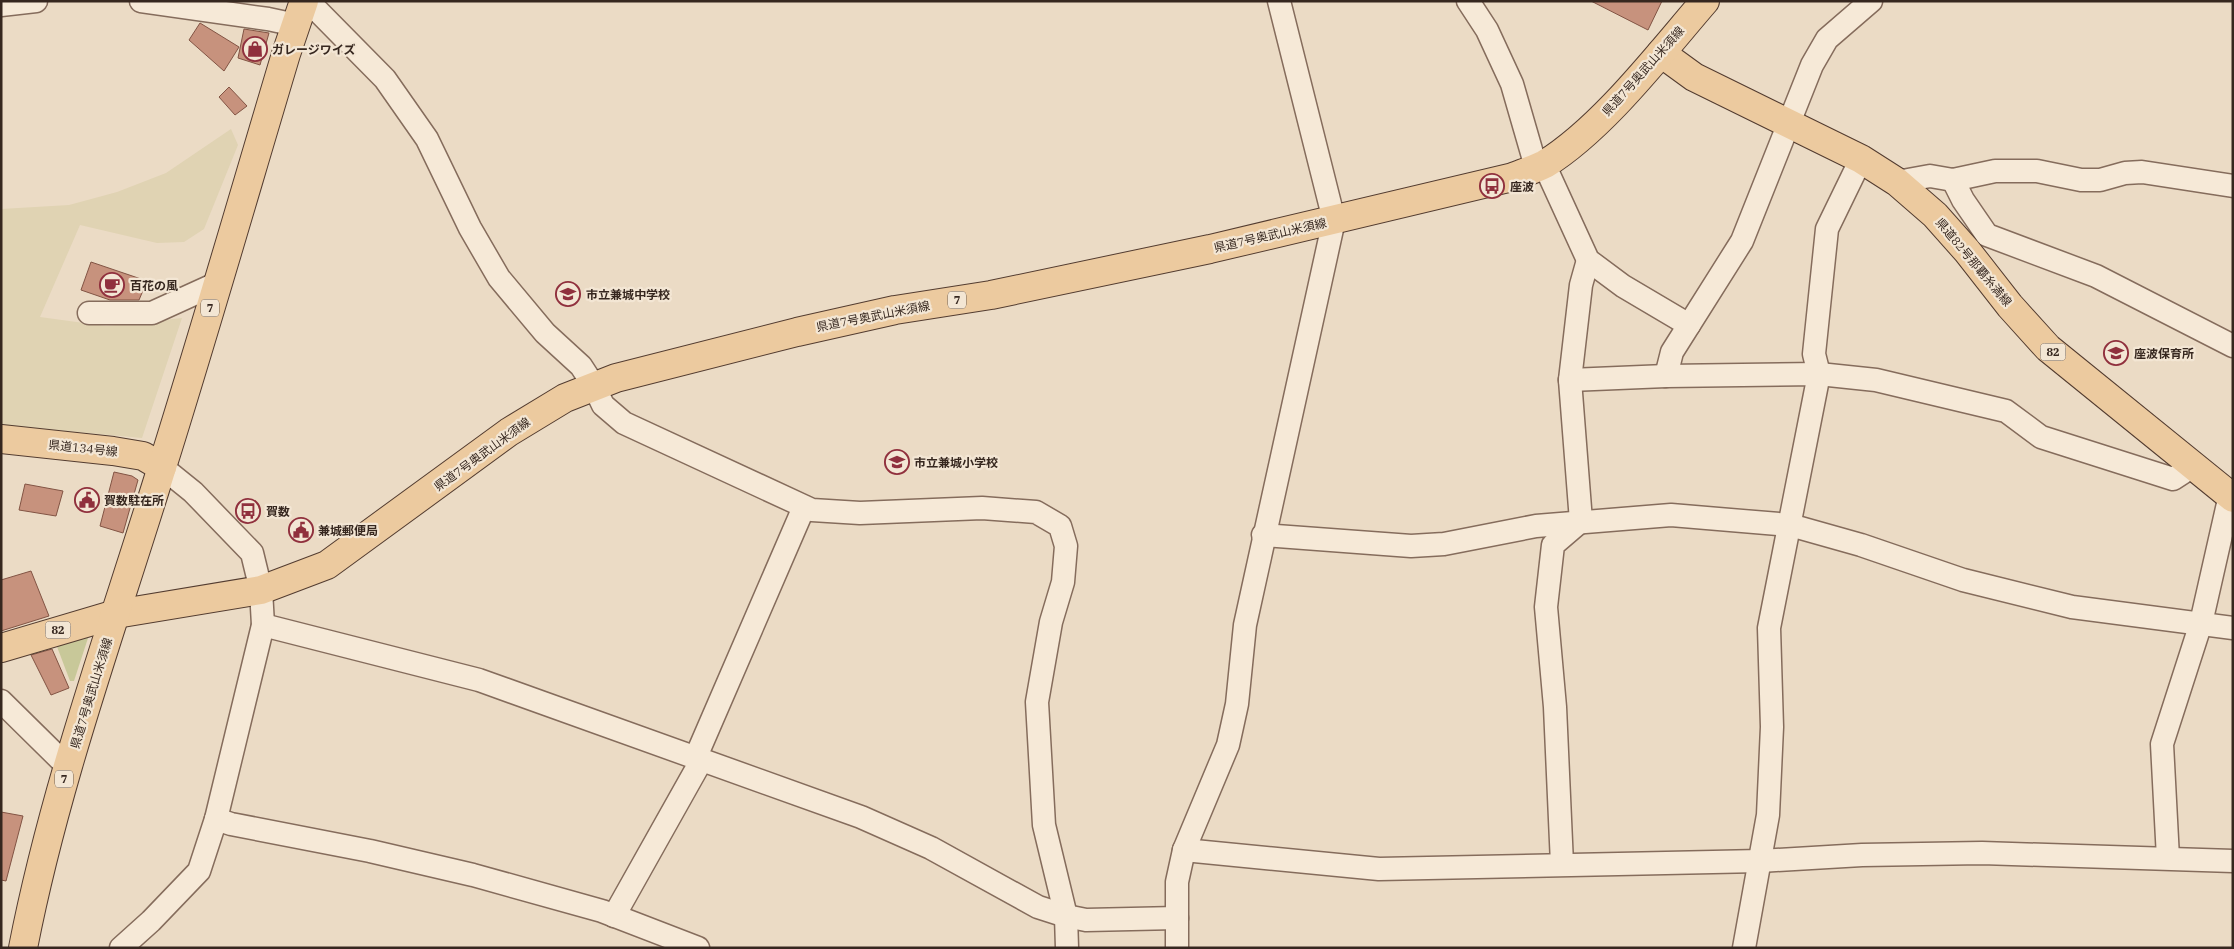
<svg xmlns="http://www.w3.org/2000/svg" width="2234" height="949" font-family="'IBM Plex Serif','Noto Sans JP',serif">
<style>
.farmland{fill:#e0d3b3}
.green{fill:#c8c899}
.building{fill:#c7927d;stroke:#825444}
.lines{fill:none;stroke-linecap:round;stroke-linejoin:round}
.minor-casing{stroke:#856c5c;stroke-width:25}
.major-casing{stroke:#533c30;stroke-width:30}
.minor{stroke:#f6e9d7;stroke-width:22}
.major{stroke:#ecca9f;stroke-width:28}
.labels{text-anchor:middle;dominant-baseline:central;stroke-width:4.5;stroke-linejoin:round;paint-order:stroke}
.shield{fill:#f3e6d4;stroke:#6f6055;stroke-width:1}
.shield-label{font-size:11px;font-weight:bold;fill:#36271f}
.poi-label{font-size:12px;font-weight:bold;fill:#36271f;stroke:#f3e6d4;text-anchor:start}
.street-label{font-size:12px;fill:#36271f;stroke:#f3e6d4}
</style>
<rect width="100%" height="100%" fill="#ebdbc5"/>
<!-- farmland -->
<path class="farmland" d="M231,129L238,145L204,229L184,242L157,243L80,225L40,317L106,326L182,318L142,438L1,425V209L69,205L117,192L166,173Z"/>
<!-- green -->
<path class="green" d="M89,635L74,681H70L56,644Z"/>
<!-- building -->
<g class="building">
<path d="M1591,1H1662L1648,30Z"/>
<path d="M200,23L239,47L224,71L189,40Z"/>
<path d="M244,29L269,33L260,65L238,58Z"/>
<path d="M229,87L247,106L235,115L219,97Z"/>
<path d="M91,262L147,281L139,300H110L81,290Z"/>
<path d="M114,472L132,476L138,480L123,533L100,526Z"/>
<path d="M25,484L63,491L56,516L19,510Z"/>
<path d="M31,571L49,616L1,631V580Z"/>
<path d="M52,649L69,688L51,695L31,655Z"/>
<path d="M1,812L23,816L6,881L1,880Z"/>
</g>
<g class="lines">
<defs>
<g id="minor">
<path d="M141,1L268,19L296,25"/>
<path d="M308,1L385,79L427,139L470,228L499,278L545,333L581,366L594,386L603,405L624,423L812,510L860,513L982,508L1036,512L1060,526L1066,546L1063,582L1051,622L1037,702L1044,825L1066,916L1067,948"/>
<path d="M1468,1L1487,30L1512,84L1536,167"/>
<path d="M1,5L36,1"/>
<path d="M1544,164L1588,260L1623,286L1689,325"/>
<path d="M1953,180L1963,200L1987,235L2096,276L2233,346"/>
<path d="M1897,182L1930,176L1953,180L1995,171H2037L2081,180H2100L2125,173L2142,172L2233,186"/>
<path d="M89,313H152L218,283"/>
<path d="M1666,376L1672,352L1742,241L1812,65L1827,39L1871,1"/>
<path d="M1570,380L1666,376L1819,374L1876,380L2006,411L2041,437L2173,479L2193,466"/>
<path d="M1581,521L1570,380L1581,285L1588,260"/>
<path d="M1263,535L1411,546L1444,544L1536,526L1671,515L1790,525L1861,545L1963,580L2072,607L2233,628"/>
<path d="M263,625L479,680L861,817L931,848L1038,907L1066,916L1086,920L1177,918"/>
<path d="M1,701L68,767"/>
<path d="M695,759L804,507"/>
<path d="M216,819L231,824L370,851L473,875L602,911L698,948"/>
<path d="M1184,850L1379,869L1760,861L1862,855L1982,853L2233,861"/>
<path d="M2168,858L2162,744L2201,623L2230,495L2233,490"/>
<path d="M1562,864L1555,707L1546,607L1553,545L1581,521"/>
<path d="M614,916L701,761"/>
<path d="M121,948L151,921L199,871L216,819L263,625L261,590L252,553L193,492L162,467"/>
<path d="M1177,948V882L1184,850L1228,745L1237,704L1245,625L1334,220L1279,1"/>
<path d="M1744,948L1768,815L1772,727L1769,628L1819,374L1814,354L1827,229L1861,159"/>
</g>
<g id="major">
<path d="M1661,53L1694,77L1861,159L1897,182L1935,215L1967,251L2010,306L2048,348L2233,498"/>
<path d="M1,439L113,451L143,456L162,467"/>
<path d="M1,648L116,614L261,590L327,565L509,432L565,398L616,378L797,332L895,310L991,295L1210,249L1513,177C1523,173 1535,169 1545,164C1603,128 1660,53 1705,1"/>
<path d="M23,948C55,784 113,626 162,467C205,330 245,191 286,54L304,1"/>
</g>
</defs>
<!-- minor casing -->
<use href="#minor" class="minor-casing"/>
<!-- major casing -->
<use href="#major" class="major-casing"/>
<!-- minor -->
<use href="#minor" class="minor"/>
<!-- major -->
<use href="#major" class="major"/>
</g>
<!-- icons -->
<defs>
<symbol id="shop-ring" viewBox="-11 -11 22 22"><circle r="9.5" fill="#f3e6d4" stroke="#90303d" stroke-width="1.5"/><path d="M-5-2.5h2.3a2.7 3.5 0 0 1 5.4 0H5L5.5 6h-11ZM-1.5-2.5h3a1.5 2.3 0 0 0-3 0Z" fill="#90303d"/></symbol>
<symbol id="bus-ring" viewBox="-11 -11 22 22"><circle r="9.5" fill="#f3e6d4" stroke="#90303d" stroke-width="1.5"/><path d="M-5-6H5V4H4V6H2V4H-2V6H-4V4H-5ZM-3.5-4V0h7V-4ZM-3.5 1.2v1.5H-2V1.2ZM2 1.2v1.5H3.5V1.2Z" fill="#90303d"/></symbol>
<symbol id="cafe-ring" viewBox="-11 -11 22 22"><circle r="9.5" fill="#f3e6d4" stroke="#90303d" stroke-width="1.5"/><path d="M-5.5-4.5H6V0H3Q3 3.5 0 3.5H-2.5Q-5.5 3.5-5.5 0ZM3-3.2v2h1.7v-2ZM-6 4.5H4V6H-6Z" fill="#90303d"/></symbol>
<symbol id="school-ring" viewBox="-11 -11 22 22"><circle r="9.5" fill="#f3e6d4" stroke="#90303d" stroke-width="1.5"/><path d="M0-5L7-2L0 1L-7-2ZM-4 1L0 2.5L4 1V4Q0 6-4 4Z" fill="#90303d"/></symbol>
<symbol id="civic-ring" viewBox="-11 -11 22 22"><circle r="9.5" fill="#f3e6d4" stroke="#90303d" stroke-width="1.5"/><path d="M-.6-6.5H3V-4.5H.6V-3L4-1V1h2V6H-6V1h2V-1L-.6-3ZM-1.2 2.5V6h2.4V2.5Z" fill="#90303d"/></symbol>
</defs>
<g fill-rule="evenodd">
<use href="#shop-ring" x="241" y="35" width="28" height="28"/>
<use href="#bus-ring" x="1478" y="172" width="28" height="28"/>
<use href="#cafe-ring" x="98" y="271" width="28" height="28"/>
<use href="#school-ring" x="554" y="280" width="28" height="28"/>
<use href="#school-ring" x="2102" y="339" width="28" height="28"/>
<use href="#school-ring" x="883" y="448" width="28" height="28"/>
<use href="#civic-ring" x="73" y="486" width="28" height="28"/>
<use href="#bus-ring" x="234" y="497" width="28" height="28"/>
<use href="#civic-ring" x="287" y="516" width="28" height="28"/>
</g>
<g class="labels">
<!-- shield labels -->
<g class="shield">
<rect x="948" y="291.5" width="18" height="17" rx="4"/>
<rect x="201" y="299.5" width="18" height="17" rx="4"/>
<rect x="2040.5" y="343.5" width="25" height="17" rx="4"/>
<rect x="45.5" y="621.5" width="25" height="17" rx="4"/>
<rect x="55" y="770.5" width="18" height="17" rx="4"/>
</g>
<g class="shield-label">
<text x="957" y="300">7</text>
<text x="210" y="308">7</text>
<text x="2053" y="352">82</text>
<text x="58" y="630">82</text>
<text x="64" y="779">7</text>
</g>
<!-- poi labels -->
<g class="poi-label">
<text x="272" y="49">ガレージワイズ</text>
<text x="1510" y="186">座波</text>
<text x="130" y="285">百花の風</text>
<text x="586" y="294">市立兼城中学校</text>
<text x="2134" y="353">座波保育所</text>
<text x="914" y="462">市立兼城小学校</text>
<text x="104" y="500">賀数駐在所</text>
<text x="266" y="511">賀数</text>
<text x="318" y="530">兼城郵便局</text>
</g>
<!-- street labels -->
<g class="street-label">
<text transform="translate(1643 71) rotate(-48)">県道7号奥武山米須線</text>
<text transform="translate(1270 235) rotate(-13)">県道7号奥武山米須線</text>
<text transform="translate(1974 262) rotate(50)">県道82号那覇糸満線</text>
<text transform="translate(873 316) rotate(-11)">県道7号奥武山米須線</text>
<text transform="translate(83 448) rotate(6)">県道134号線</text>
<text transform="translate(482 454) rotate(-36)">県道7号奥武山米須線</text>
<text transform="translate(91 693) rotate(-73)">県道7号奥武山米須線</text>
</g>
</g>
<!-- border -->
<rect width="2234" height="949" fill="none" stroke="#36271f" stroke-width="5"/>
</svg>
